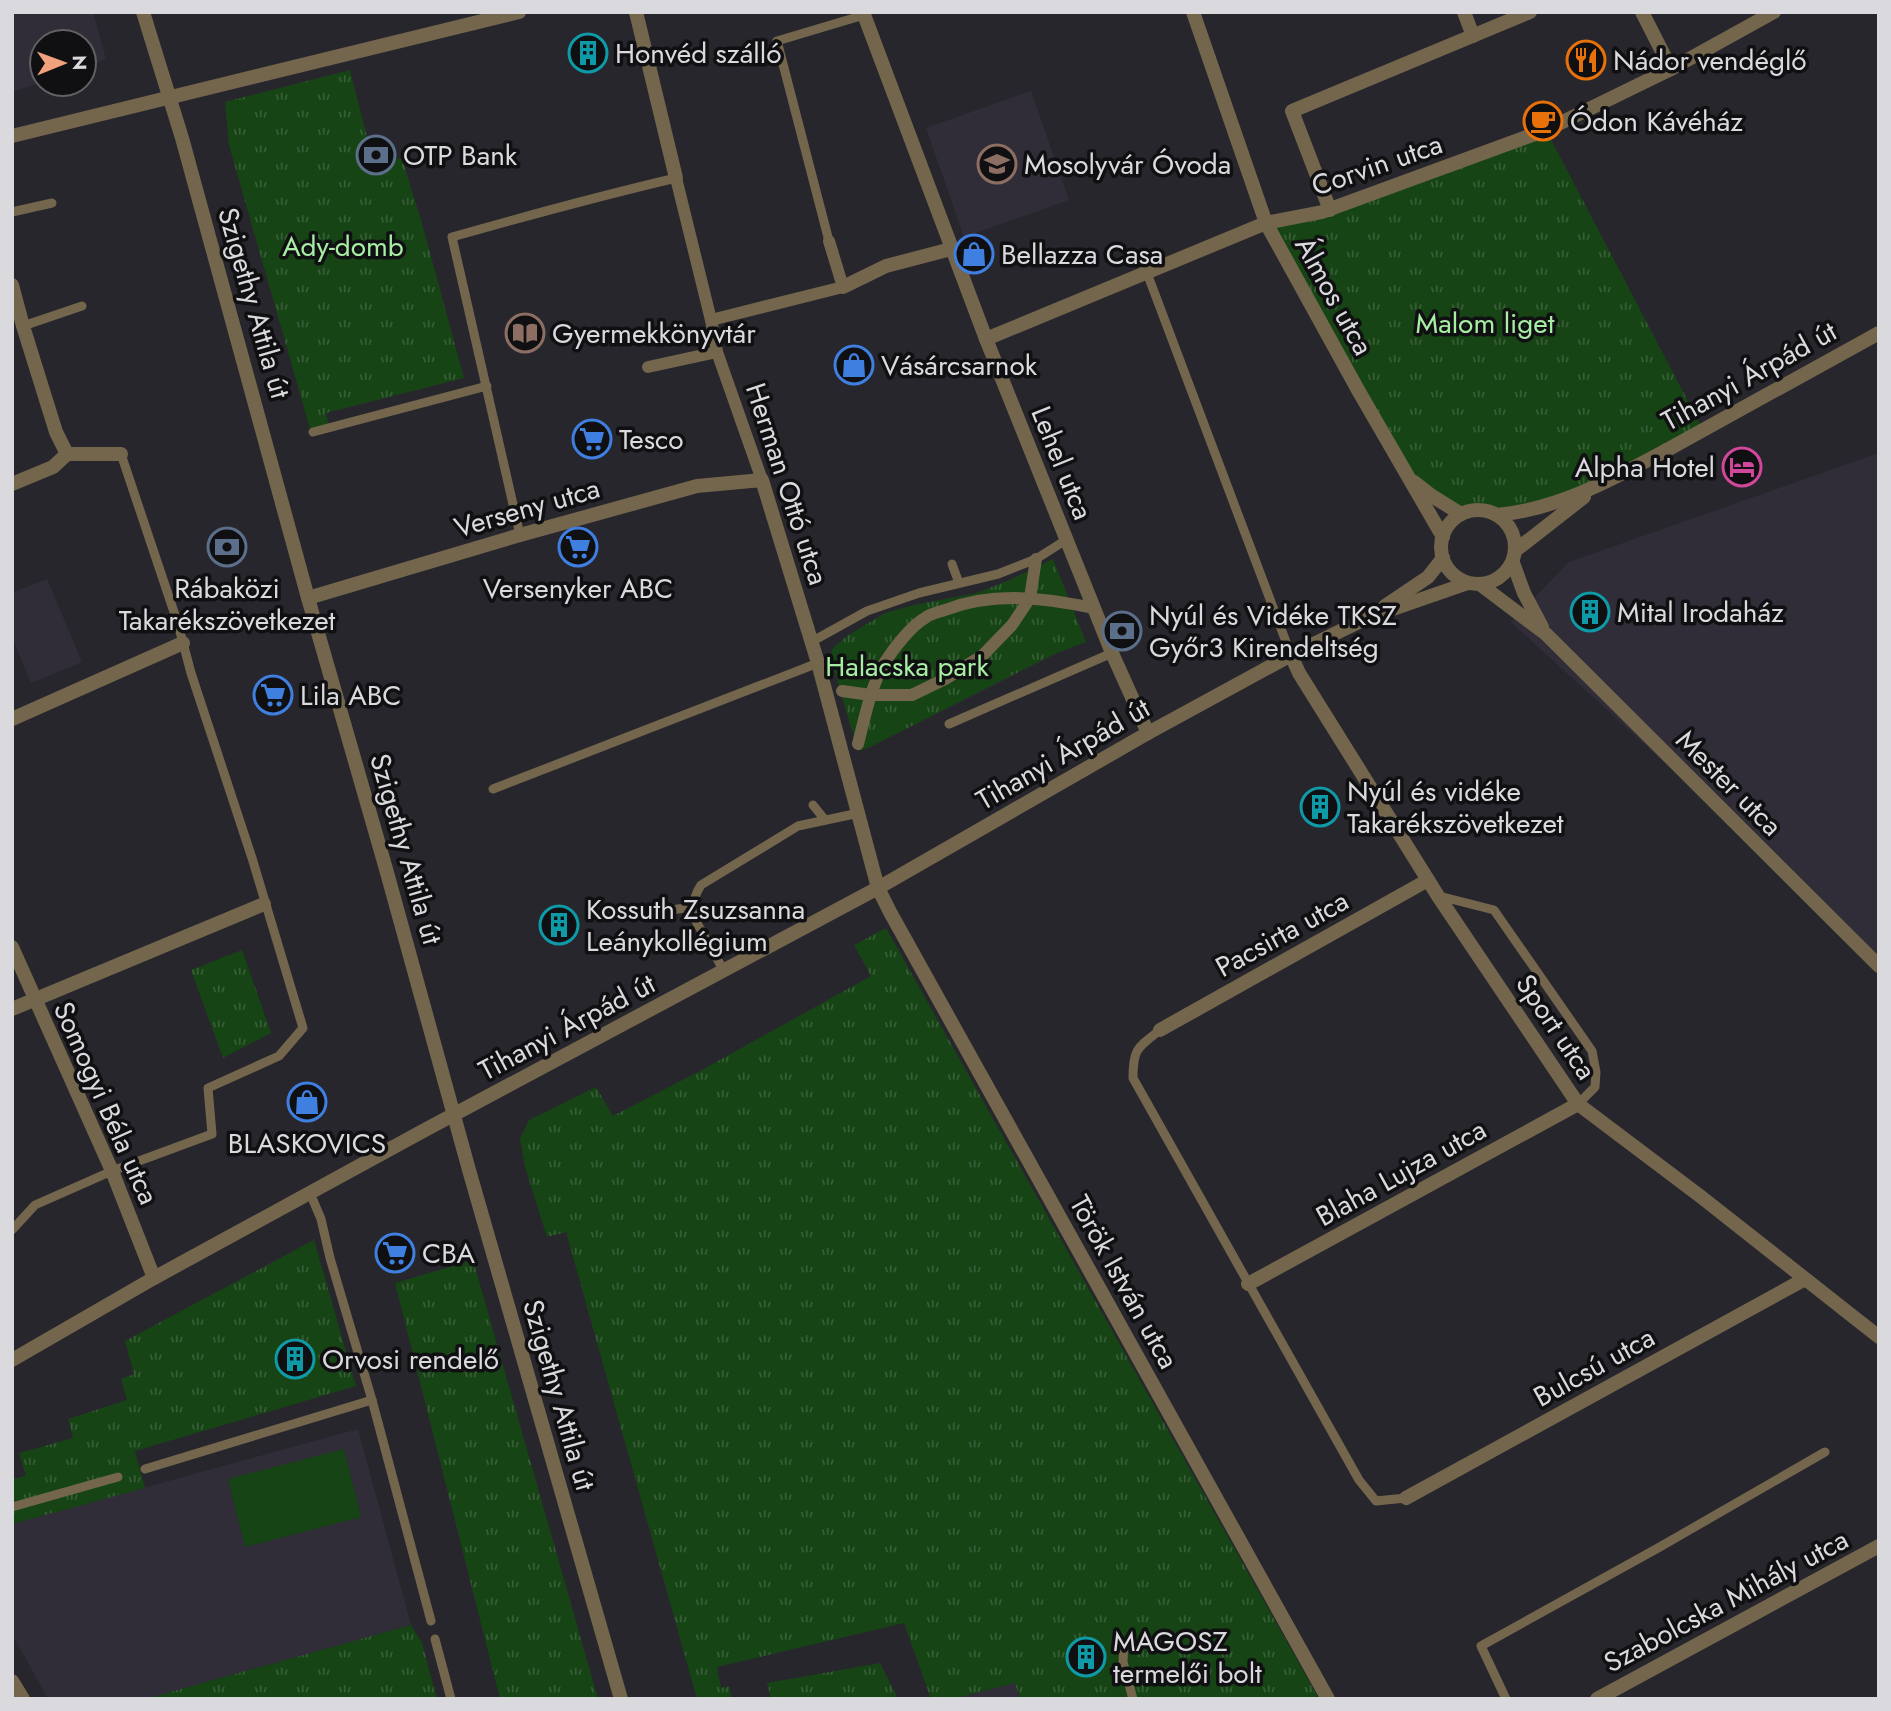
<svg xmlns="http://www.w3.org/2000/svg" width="1891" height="1711" font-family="Jost,sans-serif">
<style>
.built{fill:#302d38}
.grass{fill:#164415}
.park{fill:url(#park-tufts)}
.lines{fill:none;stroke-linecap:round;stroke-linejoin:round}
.service{stroke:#73664d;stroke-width:9}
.pedestrian{stroke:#73664d;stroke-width:12}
.minor{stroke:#73664d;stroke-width:14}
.tertiary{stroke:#73664d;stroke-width:14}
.labels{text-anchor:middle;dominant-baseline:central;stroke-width:7;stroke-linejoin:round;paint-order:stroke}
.poi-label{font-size:28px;fill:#dad9dd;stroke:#101012;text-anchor:start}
.street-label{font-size:28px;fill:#dad9dd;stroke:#101012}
.park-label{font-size:28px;fill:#a7eda3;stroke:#101012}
</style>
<defs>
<pattern id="park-tufts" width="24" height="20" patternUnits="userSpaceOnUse" patternTransform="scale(1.75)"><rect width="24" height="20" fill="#164415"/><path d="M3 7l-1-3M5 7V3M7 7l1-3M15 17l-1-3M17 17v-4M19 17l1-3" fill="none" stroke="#375e37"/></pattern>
</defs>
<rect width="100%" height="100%" fill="#27262c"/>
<!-- built -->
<g class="built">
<path d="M12,12H93L106,59L84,67V42H42V82L12,92Z"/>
<path d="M1031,91L1069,200L964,237L926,128Z"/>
<path d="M1879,453V959L1511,622L1569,562Z"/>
<path d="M47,579L82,662L31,683L12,637V593Z"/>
<path d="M358,1429L411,1625L145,1699H48L12,1634V1524Z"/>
<path d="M1015,1683L1020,1699H953Z"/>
</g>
<!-- grass -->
<path class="grass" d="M344,1449L361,1517L245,1547L228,1479Z"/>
<!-- park -->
<g class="park">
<path d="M350,70L374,165L402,158L423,227L464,378L326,413L329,427L310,429L229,145L225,102Z"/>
<path d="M1546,130L1703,430L1606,482L1497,515L1485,511L1467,512L1421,488L1266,223L1322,212Z"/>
<path d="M1053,559L1086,642L1057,653L868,748L858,751L830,656L833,648L847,636L885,613L914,605L977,593L1014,578Z"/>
<path d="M886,928L1319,1699H1020L1015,1683L953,1699H931L904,1623L717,1667L721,1688L729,1686L732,1699H697L566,1232L547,1237L525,1167L520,1139L529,1120L596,1087L613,1116L698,1072L871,976L854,945Z"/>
<path d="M242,950L271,1033L223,1058L191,970Z"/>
<path d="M314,1240L356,1386L135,1451L145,1488L12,1524V1479L26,1476L19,1453L73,1438L68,1419L127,1400L121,1379L134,1374L125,1341Z"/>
<path d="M473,1260L598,1699H500L395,1283Z"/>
<path d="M411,1625L422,1643L437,1699H145Z"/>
<path d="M880,1663L898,1699H771L767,1683Z"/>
</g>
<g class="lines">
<!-- service -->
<g class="service">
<path d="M12,212L52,203"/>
<path d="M829,241L777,41L864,15"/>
<path d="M1147,273L1291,655"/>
<path d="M23,326L82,306"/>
<path d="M313,432L487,386"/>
<path d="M520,535L452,237C526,216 600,196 676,178"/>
<path d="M952,564L959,583"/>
<path d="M811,642L867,611L919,593L998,574L1036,559L1066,540"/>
<path d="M949,724L1112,653"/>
<path d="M493,789L818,663"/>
<path d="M813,805L825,820"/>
<path d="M1439,896L1494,910L1592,1051L1596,1072L1595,1087L1578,1104"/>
<path d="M671,910L692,907"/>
<path d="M724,971L693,916C692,904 695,894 701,885L798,826L859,813"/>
<path d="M1160,1030C1137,1048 1133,1049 1133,1078L1359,1480L1376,1501L1406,1498"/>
<path d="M310,1193L321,1219L330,1258L372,1400L431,1621"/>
<path d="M12,1230L35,1205L112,1171L212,1134L208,1088L279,1056L303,1028L252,858L191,673L178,624L121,454"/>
<path d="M145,1469L372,1400"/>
<path d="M12,1507L118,1477"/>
<path d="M435,1639L451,1699"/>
<path d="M1124,1642L1123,1662L1133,1699"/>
<path d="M1506,1699L1481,1646L1658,1548L1825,1452"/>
</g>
<!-- pedestrian -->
<g class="pedestrian">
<path d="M676,178L711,320L717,352L762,480"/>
<path d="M711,320L843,287L829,241"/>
<path d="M648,367L717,352"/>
<path d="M842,691L871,695H912L947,678L983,655L1012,625L1030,598L1036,559"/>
<path d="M858,744C865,716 871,686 885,662C894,648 911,626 925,618C930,614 939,612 945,610C994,591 1044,598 1094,608"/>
</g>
<!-- minor -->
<g class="minor">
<path d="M636,12L676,178"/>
<path d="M863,12L986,339L1112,653L1148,733"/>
<path d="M1193,12L1266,223L1358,390L1443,537"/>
<path d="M1464,12L1473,36"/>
<path d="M1642,12L1671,69"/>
<path d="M12,136L519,12"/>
<path d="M1330,210L1292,111L1530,12"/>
<path d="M12,285L23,326L56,432L67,454"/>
<path d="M843,287L886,266L951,249"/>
<path d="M986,339L1266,223L1322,212L1546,130L1671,69L1774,12"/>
<path d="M1414,482L1432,496L1461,514"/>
<path d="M12,484L53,467L67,454H121"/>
<path d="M1513,563L1524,593L1542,627"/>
<path d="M1481,585L1546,634L1879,966"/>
<path d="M308,598L520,535L697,486L762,480L818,663L878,888L890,912L1328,1699"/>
<path d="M1291,655L1299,673L1438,896L1578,1104L1700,1196L1879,1337"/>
<path d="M12,719L183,643"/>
<path d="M12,947L112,1171L154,1278"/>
<path d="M12,1009L264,904"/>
<path d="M1160,1030L1428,880"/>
<path d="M1248,1284L1578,1104"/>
<path d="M1406,1498L1805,1279"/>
<path d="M12,1681L23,1699"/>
<path d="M1597,1699L1879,1546"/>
</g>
<!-- tertiary -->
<g class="tertiary">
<path d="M143,12L182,138L308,598L386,869L469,1170L621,1699"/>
<circle cx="1478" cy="547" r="37"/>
<path d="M1497,515C1562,509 1620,475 1676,445C1744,408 1811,370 1879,333"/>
<path d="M1516,550L1584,497"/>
<path d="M1385,606L1428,577L1443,558"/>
<path d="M12,1360L154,1278L423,1131L878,888L1148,733L1291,655L1367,618L1468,583"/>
</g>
</g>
<!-- icons -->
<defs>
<symbol id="building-ring" viewBox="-11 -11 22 22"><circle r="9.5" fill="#101012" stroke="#0f9aa8" stroke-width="1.5"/><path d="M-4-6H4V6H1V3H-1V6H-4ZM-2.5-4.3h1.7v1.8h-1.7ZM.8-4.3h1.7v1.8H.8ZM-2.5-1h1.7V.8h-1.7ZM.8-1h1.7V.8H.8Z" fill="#0f9aa8"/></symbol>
<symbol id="restaurant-ring" viewBox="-11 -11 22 22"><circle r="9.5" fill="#101012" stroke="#e8710a" stroke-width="1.5"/><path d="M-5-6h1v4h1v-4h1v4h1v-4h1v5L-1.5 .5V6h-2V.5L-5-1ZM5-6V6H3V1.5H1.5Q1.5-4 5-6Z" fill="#e8710a"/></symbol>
<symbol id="cafe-ring" viewBox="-11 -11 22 22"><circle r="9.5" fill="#101012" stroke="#e8710a" stroke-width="1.5"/><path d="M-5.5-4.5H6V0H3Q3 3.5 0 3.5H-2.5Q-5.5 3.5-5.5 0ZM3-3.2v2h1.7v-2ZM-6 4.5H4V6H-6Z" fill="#e8710a"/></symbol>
<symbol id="bank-ring" viewBox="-11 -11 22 22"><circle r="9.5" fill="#101012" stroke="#5c6f8a" stroke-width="1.5"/><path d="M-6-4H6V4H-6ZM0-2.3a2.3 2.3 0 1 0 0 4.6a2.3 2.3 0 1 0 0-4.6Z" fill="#5c6f8a"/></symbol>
<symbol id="school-ring" viewBox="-11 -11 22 22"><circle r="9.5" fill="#101012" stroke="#8d6e63" stroke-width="1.5"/><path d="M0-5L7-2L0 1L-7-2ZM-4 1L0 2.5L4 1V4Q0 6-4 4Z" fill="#8d6e63"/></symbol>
<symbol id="shop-ring" viewBox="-11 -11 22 22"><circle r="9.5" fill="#101012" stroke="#3f7fe0" stroke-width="1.5"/><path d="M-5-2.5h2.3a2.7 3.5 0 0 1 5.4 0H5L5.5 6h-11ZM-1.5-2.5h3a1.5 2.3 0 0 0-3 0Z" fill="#3f7fe0"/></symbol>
<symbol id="library-ring" viewBox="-11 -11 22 22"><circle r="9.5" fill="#101012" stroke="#8d6e63" stroke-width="1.5"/><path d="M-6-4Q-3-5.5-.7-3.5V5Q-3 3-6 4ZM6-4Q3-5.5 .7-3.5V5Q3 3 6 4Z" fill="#8d6e63"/></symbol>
<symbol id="supermarket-ring" viewBox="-11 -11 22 22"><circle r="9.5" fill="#101012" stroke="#3f7fe0" stroke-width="1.5"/><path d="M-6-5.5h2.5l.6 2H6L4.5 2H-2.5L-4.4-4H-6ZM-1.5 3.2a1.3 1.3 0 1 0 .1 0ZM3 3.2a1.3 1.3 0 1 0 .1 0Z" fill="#3f7fe0"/></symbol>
<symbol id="hotel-ring" viewBox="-11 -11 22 22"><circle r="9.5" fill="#101012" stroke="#d1479c" stroke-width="1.5"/><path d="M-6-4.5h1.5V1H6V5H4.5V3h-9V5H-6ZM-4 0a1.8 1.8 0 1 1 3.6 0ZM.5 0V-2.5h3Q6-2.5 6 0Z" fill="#d1479c"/></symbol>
</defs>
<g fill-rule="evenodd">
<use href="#building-ring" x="566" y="31" width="44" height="44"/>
<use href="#restaurant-ring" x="1564" y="38" width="44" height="44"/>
<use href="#cafe-ring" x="1521" y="99" width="44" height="44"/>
<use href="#bank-ring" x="354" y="133" width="44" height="44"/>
<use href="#school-ring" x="975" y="142" width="44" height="44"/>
<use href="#shop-ring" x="952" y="232" width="44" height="44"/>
<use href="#library-ring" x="503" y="311" width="44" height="44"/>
<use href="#shop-ring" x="832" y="343" width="44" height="44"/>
<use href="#supermarket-ring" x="570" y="417" width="44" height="44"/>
<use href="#hotel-ring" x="1720" y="445" width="44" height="44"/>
<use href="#bank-ring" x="205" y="525" width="44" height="44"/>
<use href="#supermarket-ring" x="556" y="525" width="44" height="44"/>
<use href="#building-ring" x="1568" y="590" width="44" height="44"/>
<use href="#bank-ring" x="1100" y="609" width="44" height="44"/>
<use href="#supermarket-ring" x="251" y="673" width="44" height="44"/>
<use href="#building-ring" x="1298" y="785" width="44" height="44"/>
<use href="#building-ring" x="537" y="903" width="44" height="44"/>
<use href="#shop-ring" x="285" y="1080" width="44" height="44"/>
<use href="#supermarket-ring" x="373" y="1231" width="44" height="44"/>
<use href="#building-ring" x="273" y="1337" width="44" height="44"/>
<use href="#building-ring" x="1064" y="1635" width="44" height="44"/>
</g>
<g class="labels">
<!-- poi labels -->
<g class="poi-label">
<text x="615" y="53">Honvéd szálló</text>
<text x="1613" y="60">Nádor vendéglő</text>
<text x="1570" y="121">Ódon Kávéház</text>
<text x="403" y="155">OTP Bank</text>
<text x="1024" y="164">Mosolyvár Óvoda</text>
<text x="1001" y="254">Bellazza Casa</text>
<text x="552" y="333">Gyermekkönyvtár</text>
<text x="881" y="365">Vásárcsarnok</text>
<text x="619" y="439">Tesco</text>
<text x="1715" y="467" text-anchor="end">Alpha Hotel</text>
<text x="227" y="588" text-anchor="middle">Rábaközi<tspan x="227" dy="32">Takarékszövetkezet</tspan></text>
<text x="578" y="588" text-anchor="middle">Versenyker ABC</text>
<text x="1617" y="612">Mital Irodaház</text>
<text x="1149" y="615">Nyúl és Vidéke TKSZ<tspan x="1149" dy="32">Győr3 Kirendeltség</tspan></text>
<text x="300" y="695">Lila ABC</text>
<text x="1347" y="791">Nyúl és vidéke<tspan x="1347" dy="32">Takarékszövetkezet</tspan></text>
<text x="586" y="909">Kossuth Zsuzsanna<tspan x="586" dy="32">Leánykollégium</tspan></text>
<text x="307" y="1143" text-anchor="middle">BLASKOVICS</text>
<text x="422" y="1253">CBA</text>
<text x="322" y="1359">Orvosi rendelő</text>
<text x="1113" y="1641">MAGOSZ<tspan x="1113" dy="32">termelői bolt</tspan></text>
</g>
<!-- street labels -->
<g class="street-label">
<text transform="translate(1377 165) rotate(-19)">Corvin utca</text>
<text transform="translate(1334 296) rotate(61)">Álmos utca</text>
<text transform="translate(254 303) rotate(74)">Szigethy Attila út</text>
<text transform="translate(1749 376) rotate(-29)">Tihanyi Árpád út</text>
<text transform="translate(1062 463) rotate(68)">Lehel utca</text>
<text transform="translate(787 484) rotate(72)">Herman Ottó utca</text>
<text transform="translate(527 508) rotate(-16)">Verseny utca</text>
<text transform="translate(1063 754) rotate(-30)">Tihanyi Árpád út</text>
<text transform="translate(1729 783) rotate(45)">Mester utca</text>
<text transform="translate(406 849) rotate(74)">Szigethy Attila út</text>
<text transform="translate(1282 934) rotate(-29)">Pacsirta utca</text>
<text transform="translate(567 1027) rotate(-28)">Tihanyi Árpád út</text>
<text transform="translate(1556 1027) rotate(56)">Sport utca</text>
<text transform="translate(106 1103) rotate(66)">Somogyi Béla utca</text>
<text transform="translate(1401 1173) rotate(-29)">Blaha Lujza utca</text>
<text transform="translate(1124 1282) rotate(61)">Török István utca</text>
<text transform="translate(1594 1367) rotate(-29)">Bulcsú utca</text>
<text transform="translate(559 1395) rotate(74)">Szigethy Attila út</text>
<text transform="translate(1726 1601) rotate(-28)">Szabolcska Mihály utca</text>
</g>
<!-- park labels -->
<g class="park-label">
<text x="343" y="246">Ady-domb</text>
<text x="1485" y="323">Malom liget</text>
<text x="907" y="666">Halacska park</text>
</g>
</g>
<!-- border -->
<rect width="1891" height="1711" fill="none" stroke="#dad9dd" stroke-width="28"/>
<!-- north arrow -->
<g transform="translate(63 63) rotate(89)"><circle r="33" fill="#101012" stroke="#616063" stroke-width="2"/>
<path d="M0-5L12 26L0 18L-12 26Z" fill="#f1a17d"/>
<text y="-10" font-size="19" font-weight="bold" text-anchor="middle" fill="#dad9dd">N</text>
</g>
</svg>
